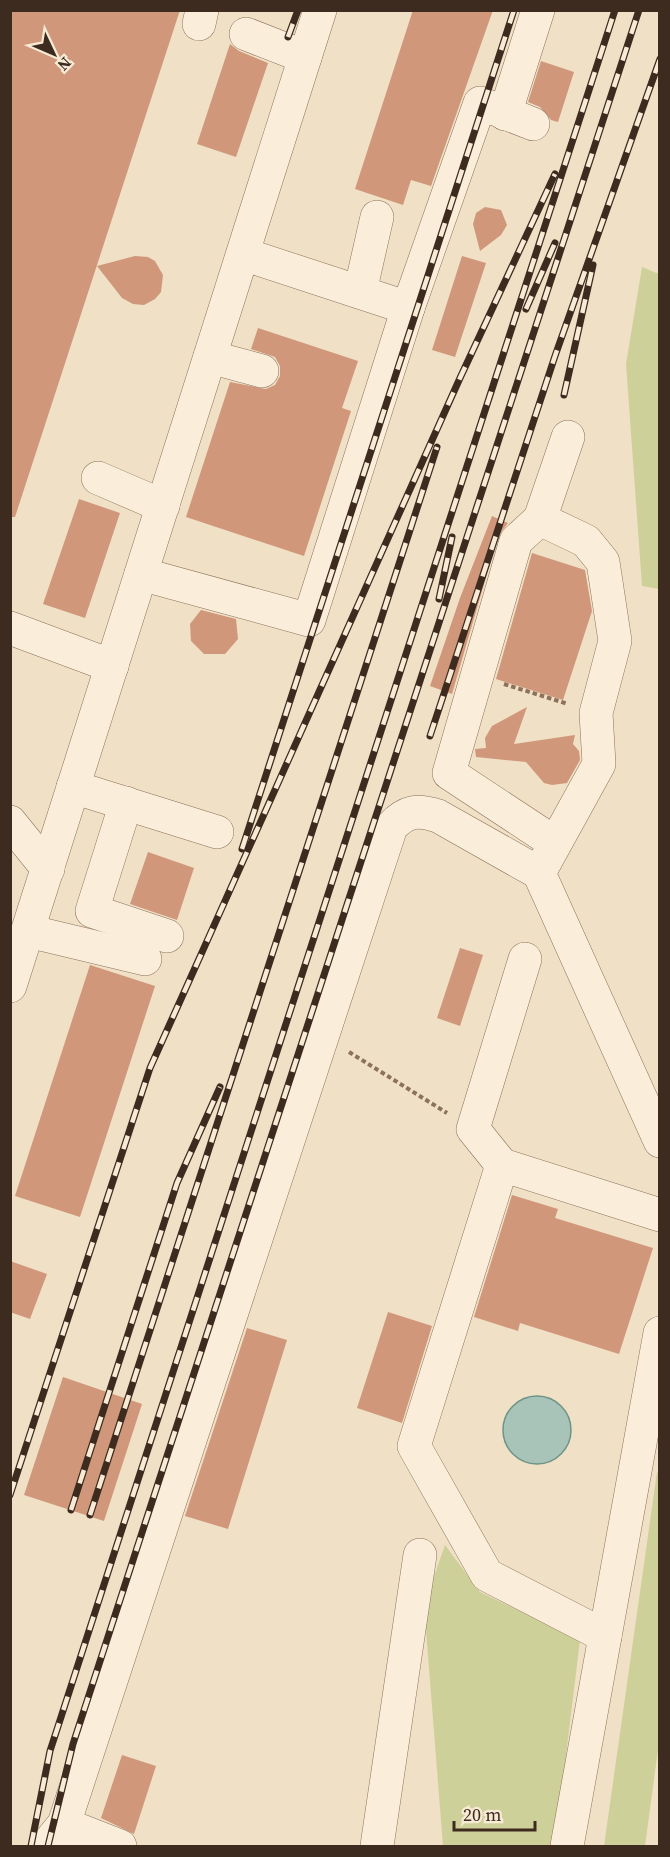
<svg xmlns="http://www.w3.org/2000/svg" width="670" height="1857" font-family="'Source Serif 4',serif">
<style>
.green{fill:#ced099}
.water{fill:#a8c4b9;stroke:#6e9387;stroke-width:1.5}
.building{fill:#d0977a}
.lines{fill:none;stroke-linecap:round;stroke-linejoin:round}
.minor-casing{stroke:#8d715b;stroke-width:34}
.path{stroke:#8d715b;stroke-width:4;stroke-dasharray:4.5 3;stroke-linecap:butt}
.minor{stroke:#faeeda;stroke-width:33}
.rail-casing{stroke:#3d2b1f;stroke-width:7}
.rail{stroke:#f7ebd6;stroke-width:4.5;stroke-dasharray:14;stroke-linecap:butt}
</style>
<rect width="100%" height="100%" fill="#f0e0c6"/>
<!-- green -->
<g class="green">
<path d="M642,267L659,274V589L642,586L626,364Z"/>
<path d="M657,1472L660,1475V1735L645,1846H604Z"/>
<path d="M445,1545L480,1592L580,1640L555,1846H443L424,1605Z"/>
</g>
<!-- water -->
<circle class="water" cx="537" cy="1430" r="34"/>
<!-- building -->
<g class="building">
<path d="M10,10H180L15,517H10Z"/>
<path d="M413,10H493L431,186L411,180L403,205L355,189Z"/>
<path d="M230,44L239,51L268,63L236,157L197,144Z"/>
<path d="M541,61L574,72L558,122L551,120L540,107L528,102Z"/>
<path d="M485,207L501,210L507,225L501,235L480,251L473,224L476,213Z"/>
<path d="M135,256L148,257L155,261L163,275L161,292L155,299L144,305L133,304L122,298L97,266Z"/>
<path d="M462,256L486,263L455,357L432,350Z"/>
<path d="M258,328L358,361L342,408L351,411L304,556L186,517L230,382L266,389L275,385L280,376V366L275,357L251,349Z"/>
<path d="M79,499L120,513L85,618L43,604Z"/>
<path d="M492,516L508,523L498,536L452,694L430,686L460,598Z"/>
<path d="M532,553L585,570L592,611L563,700L496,679Z"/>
<path d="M201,610L236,619L238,639L225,654H204L191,641L190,624Z"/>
<path d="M527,707L514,744L575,735L573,744L579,751L580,760L567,783L552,785L544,783L526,762L476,757L475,749L486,748L485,738L492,726Z"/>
<path d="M148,852L194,868L177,920L130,904Z"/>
<path d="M460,948L483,955L460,1026L437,1018Z"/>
<path d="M90,965L155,986L80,1217L15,1196Z"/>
<path d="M512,1195L558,1209L555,1218L653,1248L619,1354L520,1323L518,1331L474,1317Z"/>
<path d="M10,1261L47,1274L30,1319L10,1312Z"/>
<path d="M388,1312L432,1326L402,1423L357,1408Z"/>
<path d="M247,1328L287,1340L228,1529L185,1516Z"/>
<path d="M63,1377L142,1404L104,1521L24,1495Z"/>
<path d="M122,1755L156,1766L134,1834L101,1818Z"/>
</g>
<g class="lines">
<defs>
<g id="minor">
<path d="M199,24L202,10"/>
<path d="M246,34L305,57"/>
<path d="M505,114L538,10"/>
<path d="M360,292L377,217"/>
<path d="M408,308L480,103L533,124"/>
<path d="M210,357L262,371"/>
<path d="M98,478L163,506"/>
<path d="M540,519L568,437"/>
<path d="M141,574L309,620L408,308L243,254"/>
<path d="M10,628L112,666"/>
<path d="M73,787L217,832"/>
<path d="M126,803L92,911L167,936"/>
<path d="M10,822L48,869"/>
<path d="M555,843L449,773L516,541L540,519L586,541L603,562L615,641L596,713L599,764L539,873L660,1141"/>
<path d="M28,931L145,959"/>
<path d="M10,986L320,10"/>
<path d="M502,1165L473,1129L525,959"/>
<path d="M605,1636L487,1575L414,1446L502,1165L660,1215"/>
<path d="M46,1846L64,1824L391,827C406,811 417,809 438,816L539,873"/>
<path d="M68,1846L64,1824L120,1846"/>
<path d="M377,1846L420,1555"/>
<path d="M567,1846L660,1333"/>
</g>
</defs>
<!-- minor casing -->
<use href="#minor" class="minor-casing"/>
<!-- path -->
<g class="path">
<path d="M504,684L568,704"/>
<path d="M349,1052L447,1113"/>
</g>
<!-- minor -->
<use href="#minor" class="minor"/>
<defs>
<g id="rail">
<path d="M288,37L298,10"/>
<path d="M526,309L555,243"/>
<path d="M564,395L593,265"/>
<path d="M439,599L452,537"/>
<path d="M430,736L555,356L660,59"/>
<path d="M242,849L514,10"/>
<path d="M10,1495L150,1068L460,378L555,174"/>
<path d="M71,1510L177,1183L220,1087"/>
<path d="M90,1515L437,447"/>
<path d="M31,1846L50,1751L615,10"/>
<path d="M48,1846L73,1744L639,10"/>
</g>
</defs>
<!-- rail casing -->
<use href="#rail" class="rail-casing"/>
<!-- rail -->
<use href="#rail" class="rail"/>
</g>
<!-- border -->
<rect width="670" height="1857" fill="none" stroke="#3d2b1f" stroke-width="24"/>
<!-- north arrow -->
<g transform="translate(54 54) rotate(134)" stroke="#f7ebd6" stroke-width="4.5" paint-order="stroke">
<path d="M0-4.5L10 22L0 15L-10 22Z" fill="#3d2b1f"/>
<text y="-9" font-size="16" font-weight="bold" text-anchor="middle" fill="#3d2b1f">N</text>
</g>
<!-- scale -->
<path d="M454 1821v9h81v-9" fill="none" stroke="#3d2b1f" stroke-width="3"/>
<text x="463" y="1821" font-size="18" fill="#3d2b1f" stroke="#f7ebd6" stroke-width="4.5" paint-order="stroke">20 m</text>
</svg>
